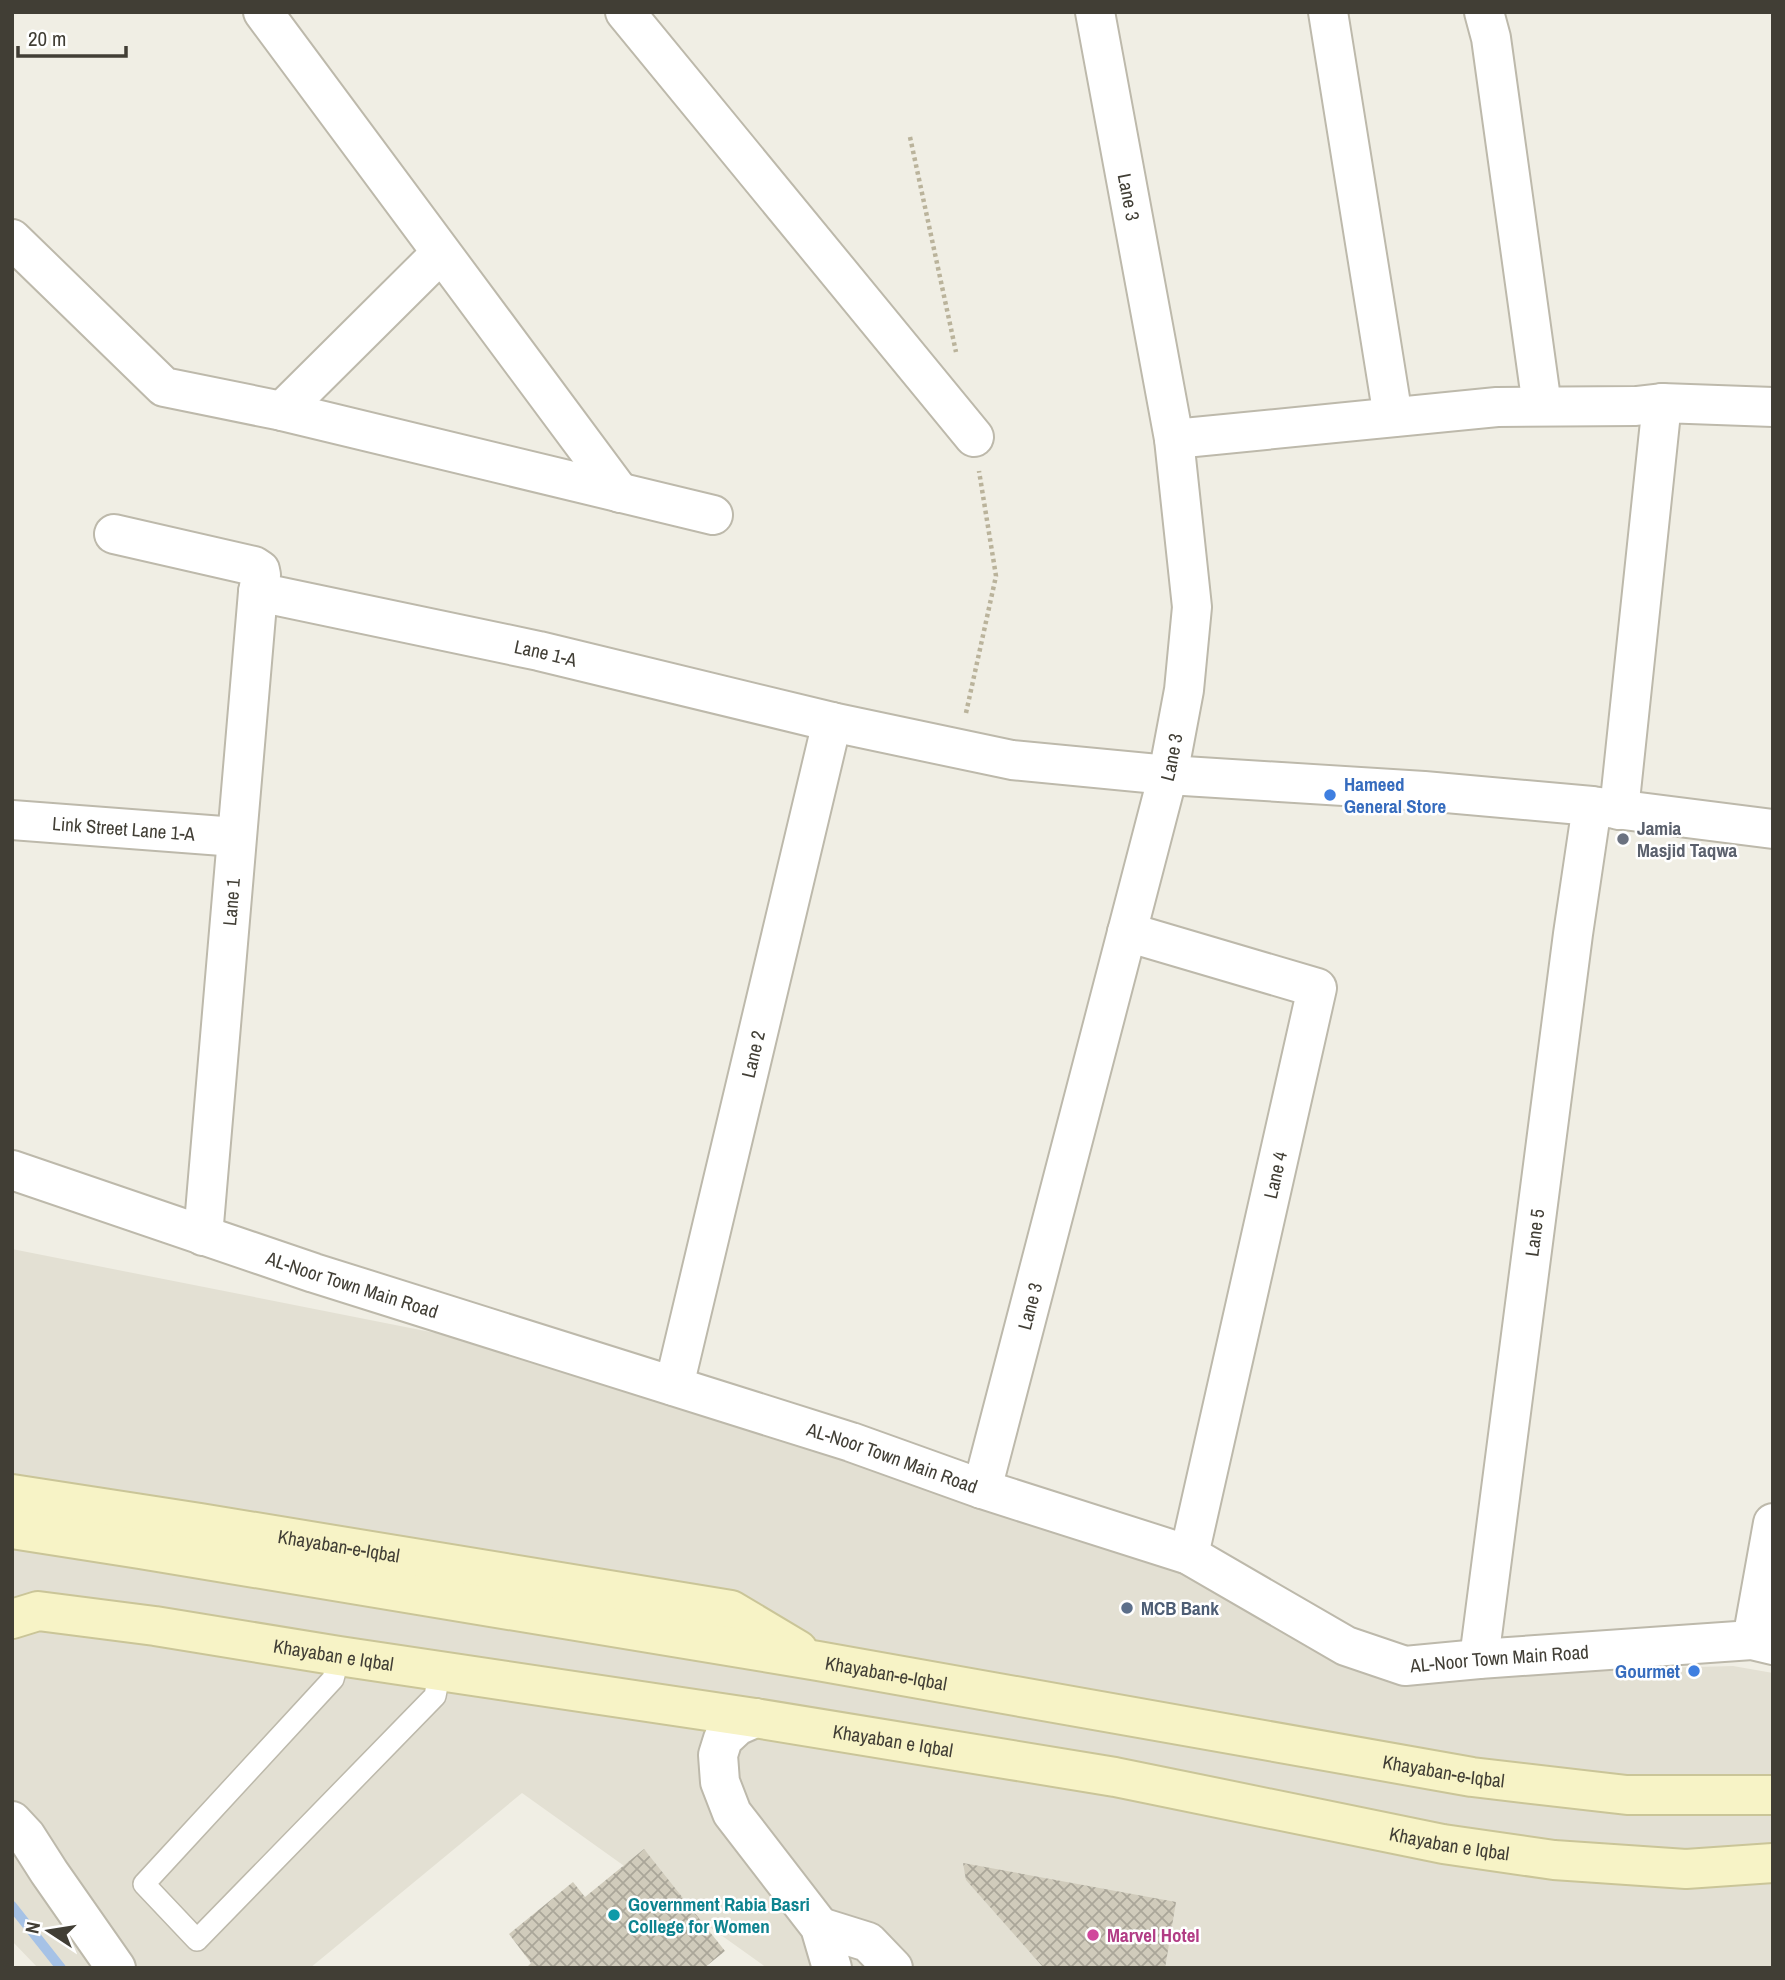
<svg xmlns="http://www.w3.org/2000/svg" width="1785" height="1980" font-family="'Archivo Narrow',sans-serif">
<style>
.residential{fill:#e3e0d3}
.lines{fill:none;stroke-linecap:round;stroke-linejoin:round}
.stream{stroke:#a6c2e6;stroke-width:10}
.building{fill:url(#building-cross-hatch)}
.lane-casing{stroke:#bdb9ab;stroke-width:24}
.street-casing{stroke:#bdb9ab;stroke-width:42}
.secondary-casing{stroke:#cac598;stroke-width:42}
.path{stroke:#bab39b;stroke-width:4.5;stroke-dasharray:3.5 3.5;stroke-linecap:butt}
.lane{stroke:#fff;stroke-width:21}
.street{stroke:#fff;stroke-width:38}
.secondary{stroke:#f7f3c6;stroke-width:38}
.shop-dot{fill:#3f7fe0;stroke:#fff;stroke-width:2.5}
.worship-dot{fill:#6b7280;stroke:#fff;stroke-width:2.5}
.service-dot{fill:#5c6f8a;stroke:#fff;stroke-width:2.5}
.culture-dot{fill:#0f9aa8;stroke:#fff;stroke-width:2.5}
.hotel-dot{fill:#d1479c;stroke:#fff;stroke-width:2.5}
.labels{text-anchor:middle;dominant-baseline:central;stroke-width:5;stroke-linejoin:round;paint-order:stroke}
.street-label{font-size:19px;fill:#413e35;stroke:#fff}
.shop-label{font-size:19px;font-weight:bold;fill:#366cbe;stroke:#fff;text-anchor:start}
.worship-label{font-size:19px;font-weight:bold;fill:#5b616d;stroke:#fff;text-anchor:start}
.service-label{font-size:19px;font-weight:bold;fill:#4e5e75;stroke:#fff;text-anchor:start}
.culture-label{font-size:19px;font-weight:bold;fill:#0d838f;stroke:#fff;text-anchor:start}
.hotel-label{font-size:19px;font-weight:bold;fill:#b23c85;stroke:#fff;text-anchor:start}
</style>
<defs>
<pattern id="building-cross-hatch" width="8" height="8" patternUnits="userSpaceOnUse" patternTransform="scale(1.75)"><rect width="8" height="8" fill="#d0cbbb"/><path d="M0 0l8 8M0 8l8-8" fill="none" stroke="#aaa699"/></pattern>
</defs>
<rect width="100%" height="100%" fill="#f0eee4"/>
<!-- residential -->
<path class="residential" d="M12,1249L582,1362L1175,1571L1476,1673L1733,1666L1773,1673V1968H767L522,1793L310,1968H38L12,1941Z"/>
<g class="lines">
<!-- stream -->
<path class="stream" d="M12,1906L61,1968"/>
</g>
<!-- building -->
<g class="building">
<path d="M644,1849L725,1951L704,1968H526L531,1963L509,1934L573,1882L585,1897Z"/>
<path d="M963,1863L1176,1902L1165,1968H1044L966,1880Z"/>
</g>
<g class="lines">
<defs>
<path id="lane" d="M339,1656L333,1679L144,1884L197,1940L435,1696L440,1670"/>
<g id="street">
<path d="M263,12L620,493"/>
<path d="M625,12L974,437"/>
<path d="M1328,12L1393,417"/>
<path d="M1484,12L1491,38L1542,406"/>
<path d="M12,239L164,387L282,411L713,515"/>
<path d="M282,411L441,253"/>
<path d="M1174,439L1497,407L1636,406L1662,403"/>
<path d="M114,534L254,566L260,570L261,575L258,592L203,1236"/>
<path id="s1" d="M258,592L539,651L832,722L1012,760L1168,775L1424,791L1592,806L1773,829"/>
<path d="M1619,810L1662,403L1773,407"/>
<path id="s2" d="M12,820L236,837"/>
<path d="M1127,932L1317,988L1189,1555"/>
<path id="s3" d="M12,1170L314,1273L851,1442L982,1489L1189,1555L1346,1646L1405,1666L1479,1659L1752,1640L1773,1645"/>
<path id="s4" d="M674,1386L832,722"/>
<path id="s5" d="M982,1489L1168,775L1184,690L1192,607L1174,439L1095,12"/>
<path d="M1752,1640L1773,1523"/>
<path id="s6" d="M1479,1659L1573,934L1592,806"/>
<path d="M755,1718L737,1726L723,1739L718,1755L720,1782L732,1813L820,1927L832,1968"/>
<path d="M12,1821L26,1836L49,1872L116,1968"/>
<path d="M820,1927L868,1942L893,1968"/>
</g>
<g id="secondary">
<path id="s7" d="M12,1494L200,1523L731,1610L798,1650"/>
<path id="s8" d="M12,1529L140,1549L818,1661L1472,1777L1627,1795H1773"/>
<path id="s9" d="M12,1619L38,1611L155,1626L339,1656L755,1718L1115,1777L1443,1844L1554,1860L1686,1869L1773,1863"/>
</g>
</defs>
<!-- lane casing -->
<use href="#lane" class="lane-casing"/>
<!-- street casing -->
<use href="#street" class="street-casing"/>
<!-- secondary casing -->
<use href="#secondary" class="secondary-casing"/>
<!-- path -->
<g class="path">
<path d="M910,137L956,352"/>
<path d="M966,713L996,576L979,471"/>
</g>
<!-- lane -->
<use href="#lane" class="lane"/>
<!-- street -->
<use href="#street" class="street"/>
<!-- secondary -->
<use href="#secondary" class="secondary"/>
</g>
<!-- markers -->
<g class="shop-dot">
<circle cx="1330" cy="795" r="7"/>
<circle cx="1694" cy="1671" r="7"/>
</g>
<circle class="worship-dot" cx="1623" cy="839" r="7"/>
<circle class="service-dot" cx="1127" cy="1608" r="7"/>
<circle class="culture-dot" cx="614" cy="1915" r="7"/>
<circle class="hotel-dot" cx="1093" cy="1935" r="7"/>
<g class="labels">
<!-- street labels -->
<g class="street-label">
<text transform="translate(1129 197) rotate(79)">Lane 3</text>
<text stroke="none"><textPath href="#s1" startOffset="294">Lane 1-A</textPath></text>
<text stroke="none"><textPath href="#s5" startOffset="756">Lane 3</textPath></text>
<text stroke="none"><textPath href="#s2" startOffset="112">Link Street Lane 1-A</textPath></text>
<text transform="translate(231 902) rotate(-85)">Lane 1</text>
<text stroke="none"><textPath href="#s4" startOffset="341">Lane 2</textPath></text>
<text transform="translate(1275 1175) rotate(-77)">Lane 4</text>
<text stroke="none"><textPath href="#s6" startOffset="430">Lane 5</textPath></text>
<text stroke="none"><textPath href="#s3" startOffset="359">AL-Noor Town Main Road</textPath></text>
<text stroke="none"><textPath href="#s5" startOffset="189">Lane 3</textPath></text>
<text stroke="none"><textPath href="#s3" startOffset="926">AL-Noor Town Main Road</textPath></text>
<text stroke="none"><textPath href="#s7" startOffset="331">Khayaban-e-Iqbal</textPath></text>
<text stroke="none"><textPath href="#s9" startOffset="326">Khayaban e Iqbal</textPath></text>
<text stroke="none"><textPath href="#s3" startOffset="1577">AL-Noor Town Main Road</textPath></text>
<text stroke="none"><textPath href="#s8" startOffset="886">Khayaban-e-Iqbal</textPath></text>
<text stroke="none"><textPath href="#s9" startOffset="892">Khayaban e Iqbal</textPath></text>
<text stroke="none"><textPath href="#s8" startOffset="1452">Khayaban-e-Iqbal</textPath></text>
<text stroke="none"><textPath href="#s9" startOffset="1458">Khayaban e Iqbal</textPath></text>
</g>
<!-- shop labels -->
<g class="shop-label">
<text x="1344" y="784">Hameed<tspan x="1344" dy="22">General Store</tspan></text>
<text x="1680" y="1671" text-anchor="end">Gourmet</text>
</g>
<!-- worship labels -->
<g class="worship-label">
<text x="1637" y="828">Jamia<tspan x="1637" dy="22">Masjid Taqwa</tspan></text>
</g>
<!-- service labels -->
<g class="service-label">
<text x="1141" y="1608">MCB Bank</text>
</g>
<!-- culture labels -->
<g class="culture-label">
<text x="628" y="1904">Government Rabia Basri<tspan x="628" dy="22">College for Women</tspan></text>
</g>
<!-- hotel labels -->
<g class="hotel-label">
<text x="1107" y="1935">Marvel Hotel</text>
</g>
</g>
<!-- border -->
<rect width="1785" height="1980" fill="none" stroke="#413e35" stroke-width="28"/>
<!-- north arrow -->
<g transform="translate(49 1931) rotate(282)" stroke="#ffffff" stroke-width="5" paint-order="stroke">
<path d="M0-5L12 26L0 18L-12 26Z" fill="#413e35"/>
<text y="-10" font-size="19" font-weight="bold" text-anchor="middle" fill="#413e35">N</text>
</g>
<!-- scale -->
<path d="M18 46v10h108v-10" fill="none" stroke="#413e35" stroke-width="3.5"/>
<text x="28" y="46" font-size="21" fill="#413e35" stroke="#ffffff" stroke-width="5" paint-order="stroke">20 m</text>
</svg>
